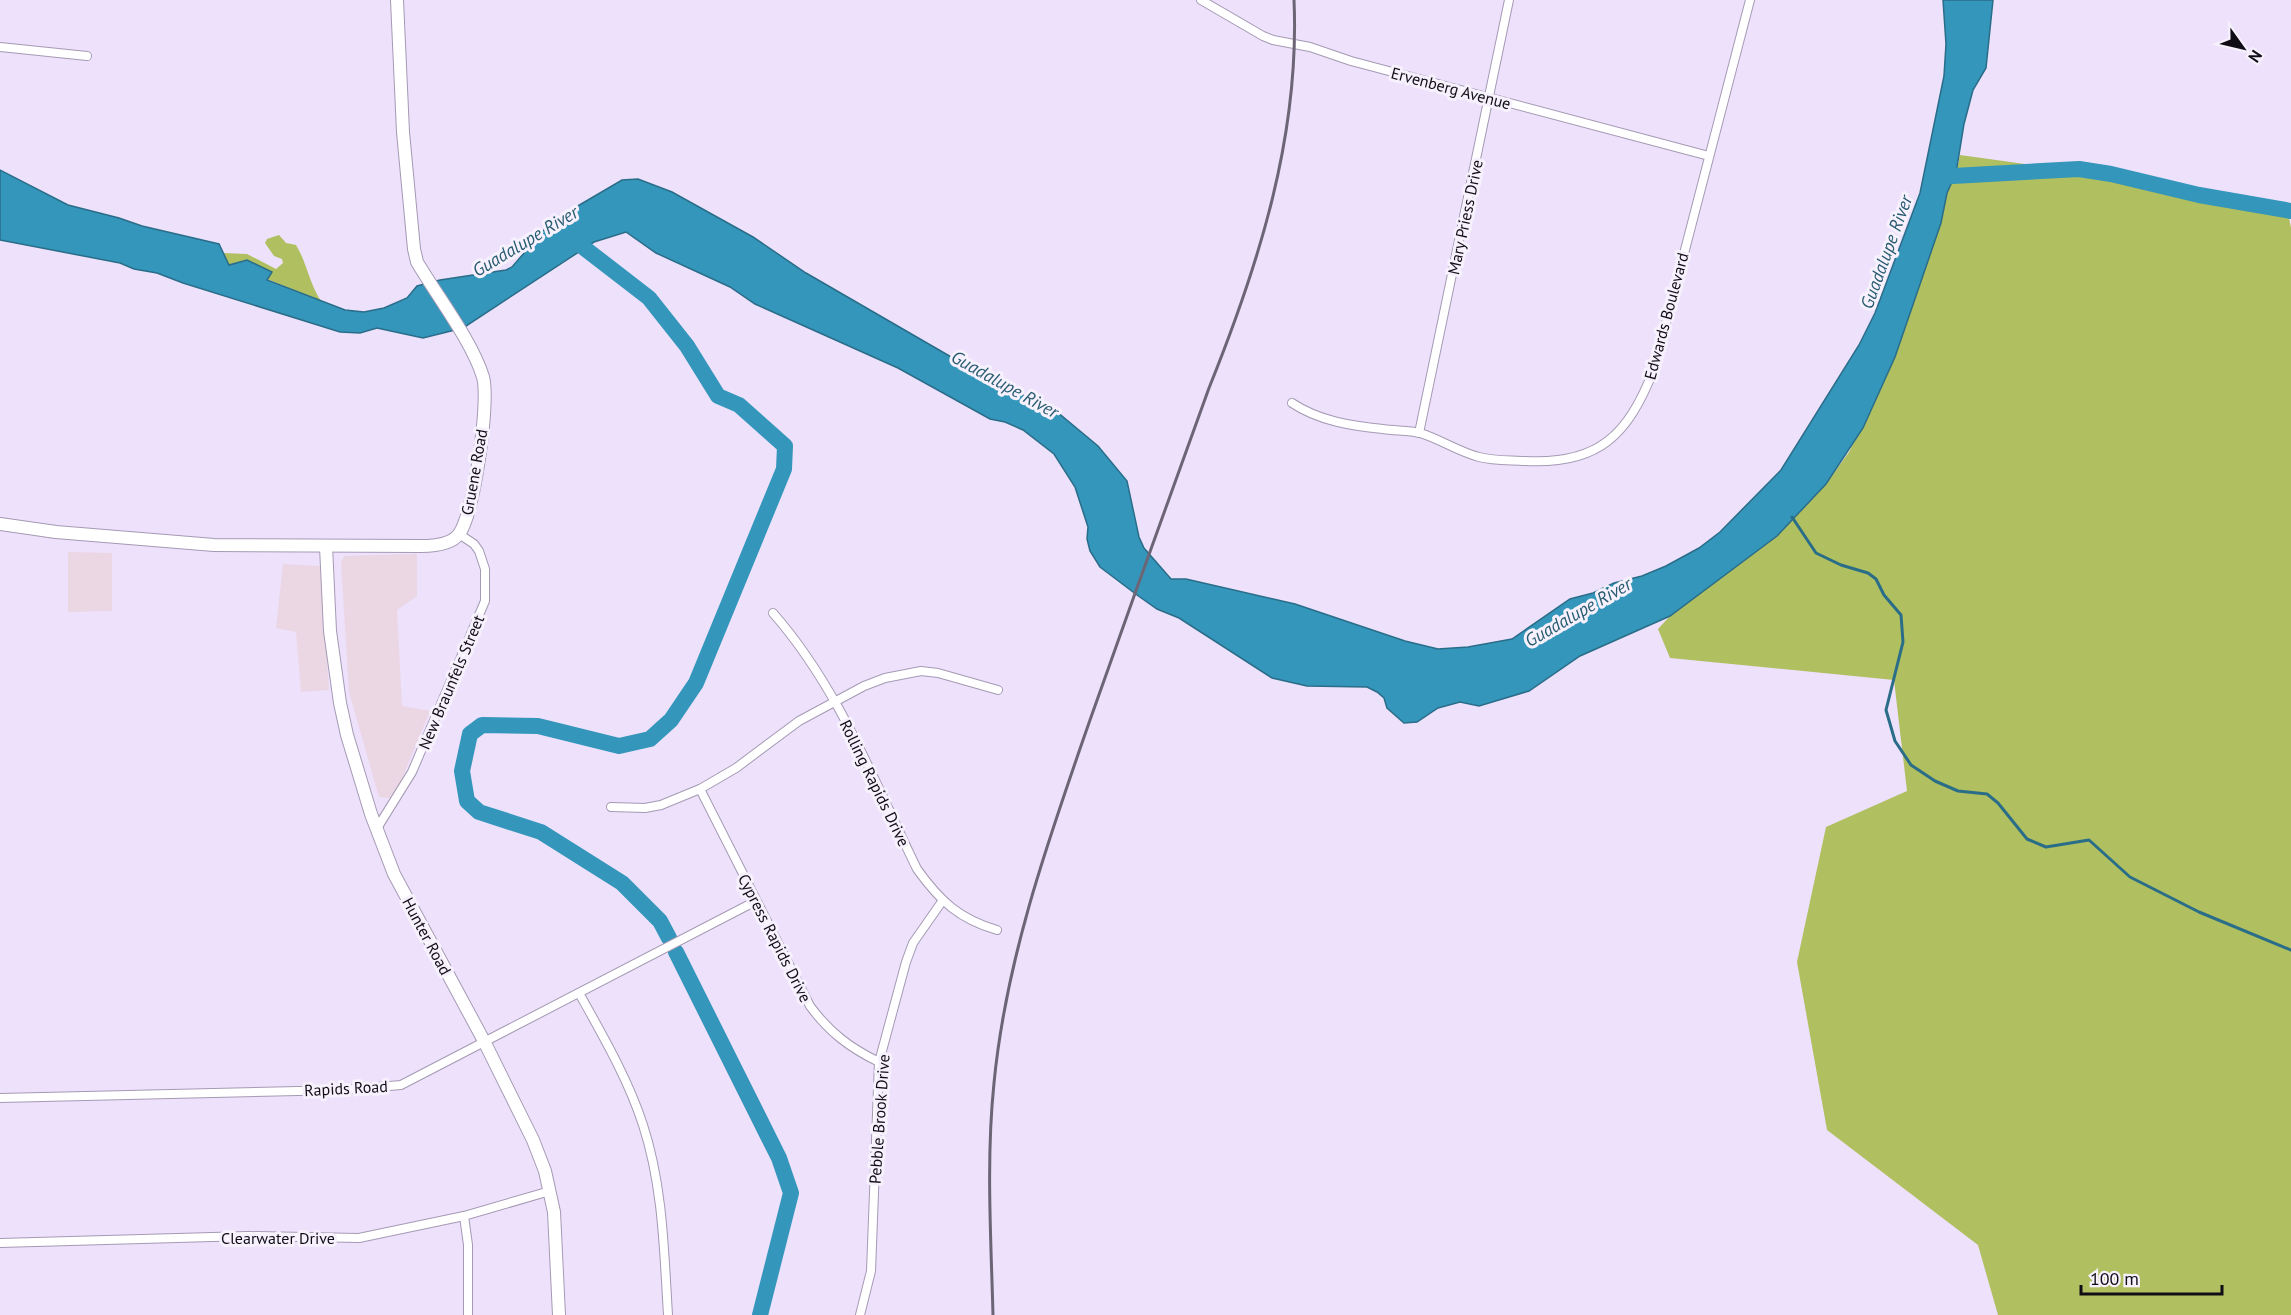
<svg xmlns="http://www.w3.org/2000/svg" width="2291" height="1315" font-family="'PT Sans',sans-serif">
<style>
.commercial{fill:#ebd6e3}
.green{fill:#b0bf5f}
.water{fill:#3496ba;stroke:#2a6d89;stroke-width:1.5}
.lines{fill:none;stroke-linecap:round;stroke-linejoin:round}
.stream{stroke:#2a6d89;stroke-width:3}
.river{stroke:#3496ba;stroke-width:16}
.street-casing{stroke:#a59ab4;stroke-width:10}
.secondary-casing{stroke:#a59ab4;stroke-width:14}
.street{stroke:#fff;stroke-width:8}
.secondary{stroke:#fff;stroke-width:12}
.rail{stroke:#6c6576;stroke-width:3}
.labels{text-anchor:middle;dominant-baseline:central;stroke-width:6;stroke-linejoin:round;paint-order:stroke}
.street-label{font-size:16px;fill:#110d16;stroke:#f6f1fd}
.water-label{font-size:18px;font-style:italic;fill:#285b70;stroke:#f6f1fd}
</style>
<rect width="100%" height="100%" fill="#ede1fc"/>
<!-- commercial -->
<g class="commercial">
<path d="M68,552L112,553V611L68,612Z"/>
<path d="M417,554V596L397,610L402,706L430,711L398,788L389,798L379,797L349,692L341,562L344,556Z"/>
<path d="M283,564L320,566L329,690L301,692L296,632L276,628Z"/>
</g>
<!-- green -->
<g class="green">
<path d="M1960,155L2067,170L2289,218L2291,228V1315H1998L1978,1245L1827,1130L1797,962L1826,827L1907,791L1894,680L1670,658L1658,629L1670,616L1777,536L1826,484L1849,452L1895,357L1941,223L1947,193L1956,173Z"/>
<path d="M279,235L286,243L296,245C307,263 309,283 321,301L267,279L271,272L229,265L223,253L247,254L276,269L283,263L282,259L274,256L265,243L267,239Z"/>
</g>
<!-- water -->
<path class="water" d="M1943,0H1993L1986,68L1973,90L1964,124L1956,173L1947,193L1941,223L1895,357L1863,428L1826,484L1777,536L1670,616L1580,656L1529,691L1479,706L1460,702L1438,708L1417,722L1404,723L1387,708L1384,698L1377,692L1367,687L1307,686L1272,678L1179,618L1157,609L1137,595L1100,567L1090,551L1087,539L1088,527L1075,487L1054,454L1023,430L1005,422L990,419L898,368L755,304L730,287L656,253L626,232L594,242L463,328L423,338L377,328L360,333L340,332L183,283L157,273L134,269L120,263L0,240V170L68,205L119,218L142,226L219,244L229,265L247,260L272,272L267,280L345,310L364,312L384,308L407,298L417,286L440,280L506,270L512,267L550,223L559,217L622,180L638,179L672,192L753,237L806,273L984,376L1057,412L1098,446L1127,481L1139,537L1144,548L1171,579H1186L1295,604L1405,641L1438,649L1468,647L1512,639L1570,599L1593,593L1614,583L1642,576L1666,566L1699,548L1720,532L1781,470L1859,345L1875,313L1920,193L1944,76L1946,44Z"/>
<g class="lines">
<!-- stream -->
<path class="stream" d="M1792,517L1816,553L1841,565L1868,573L1876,579L1884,595L1901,615L1903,642L1886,710L1895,741L1911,765L1935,781L1958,791L1987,794L1998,803L2027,839L2046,847L2089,840L2130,877L2199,912L2291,950"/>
<!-- river -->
<g class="river">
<path d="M1935,177L2079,169L2111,174L2199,195L2291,211"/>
<path d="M570,237L649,298L687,346L718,396L739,405L785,446L784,469L696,683L671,720L650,739L619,746L538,726L482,725L470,734L462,771L467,801L479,812L541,832L622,883L660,921L669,938"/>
<path d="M676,952L779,1158L791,1193L760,1315"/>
</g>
<defs>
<g id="street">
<path d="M1201,0L1263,36L1273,40L1310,47L1351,61L1709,156"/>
<path d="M0,47L87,56"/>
<path d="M1292,403C1319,421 1352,426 1383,429C1395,431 1408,430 1420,433C1440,439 1459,452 1479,457C1494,461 1510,460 1525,461C1599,465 1628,435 1654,369L1750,0"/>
<path d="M1419,433L1509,0"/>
<path d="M773,613C838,687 874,781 917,869C940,901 959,919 997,930"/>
<path d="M700,789L810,1006C829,1032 850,1048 879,1062"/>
<path d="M611,807L645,808L661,805L700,789L736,768L799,721L864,686L885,678L921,671L938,673L998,690"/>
<path d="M376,830L412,772L485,601V569L479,551L474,544L459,534"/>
<path d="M579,993C603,1036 628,1079 643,1125C663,1186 664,1251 668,1315"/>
<path d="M0,1098L341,1090L401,1085L756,901"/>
<path d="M464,1216L468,1245V1315"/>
<path d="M0,1243L248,1236L359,1238L464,1216L550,1191"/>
<path d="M860,1315L871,1271L879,1062L906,962L913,943L943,900"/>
</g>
<g id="secondary">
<path d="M0,524L56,532L214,545L421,546C433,546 451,545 459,534C474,514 490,401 483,377C472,341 437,296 417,262L414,249L403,132L397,0"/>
<path d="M326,546L330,631L340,703L347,735L371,814L394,874L484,1041L533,1140L545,1171L554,1212L559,1315"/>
</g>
</defs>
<!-- street casing -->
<use href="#street" class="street-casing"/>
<!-- secondary casing -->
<use href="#secondary" class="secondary-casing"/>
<!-- street -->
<use href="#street" class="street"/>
<!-- secondary -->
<use href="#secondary" class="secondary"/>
<!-- rail -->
<path class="rail" d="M993,1315C991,1238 986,1160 994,1083C1006,958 1049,838 1090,720C1129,609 1169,499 1209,388C1259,264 1300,135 1294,0"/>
</g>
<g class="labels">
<!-- street labels -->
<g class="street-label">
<text transform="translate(1451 88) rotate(15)">Ervenberg Avenue</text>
<text transform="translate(1465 217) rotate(-78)">Mary Priess Drive</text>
<text transform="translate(1666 316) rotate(-75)">Edwards Boulevard</text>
<text transform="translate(474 472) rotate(-80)">Gruene Road</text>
<text transform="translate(451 682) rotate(-67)">New Braunfels Street</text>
<text transform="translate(875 783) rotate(64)">Rolling Rapids Drive</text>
<text transform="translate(427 936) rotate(62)">Hunter Road</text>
<text transform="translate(775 938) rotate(63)">Cypress Rapids Drive</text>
<text transform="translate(346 1088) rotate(-3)">Rapids Road</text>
<text transform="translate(879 1119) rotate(-86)">Pebble Brook Drive</text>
<text x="278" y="1238">Clearwater Drive</text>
</g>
<!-- water labels -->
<g class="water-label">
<text transform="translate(525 241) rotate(-31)">Guadalupe River</text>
<text transform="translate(1886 252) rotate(-70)">Guadalupe River</text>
<text transform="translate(1005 384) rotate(29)">Guadalupe River</text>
<text transform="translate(1578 612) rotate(-30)">Guadalupe River</text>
</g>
</g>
<!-- north arrow -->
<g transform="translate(2243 48) rotate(124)" stroke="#f6f1fd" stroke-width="4.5" paint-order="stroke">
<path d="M0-4.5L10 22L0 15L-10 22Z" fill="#110d16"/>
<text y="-9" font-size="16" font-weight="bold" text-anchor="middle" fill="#110d16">N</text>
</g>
<!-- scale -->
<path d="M2081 1285v9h141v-9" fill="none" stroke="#110d16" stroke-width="3"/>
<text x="2090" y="1285" font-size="18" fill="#110d16" stroke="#f6f1fd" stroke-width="4.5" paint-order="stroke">100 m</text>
</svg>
